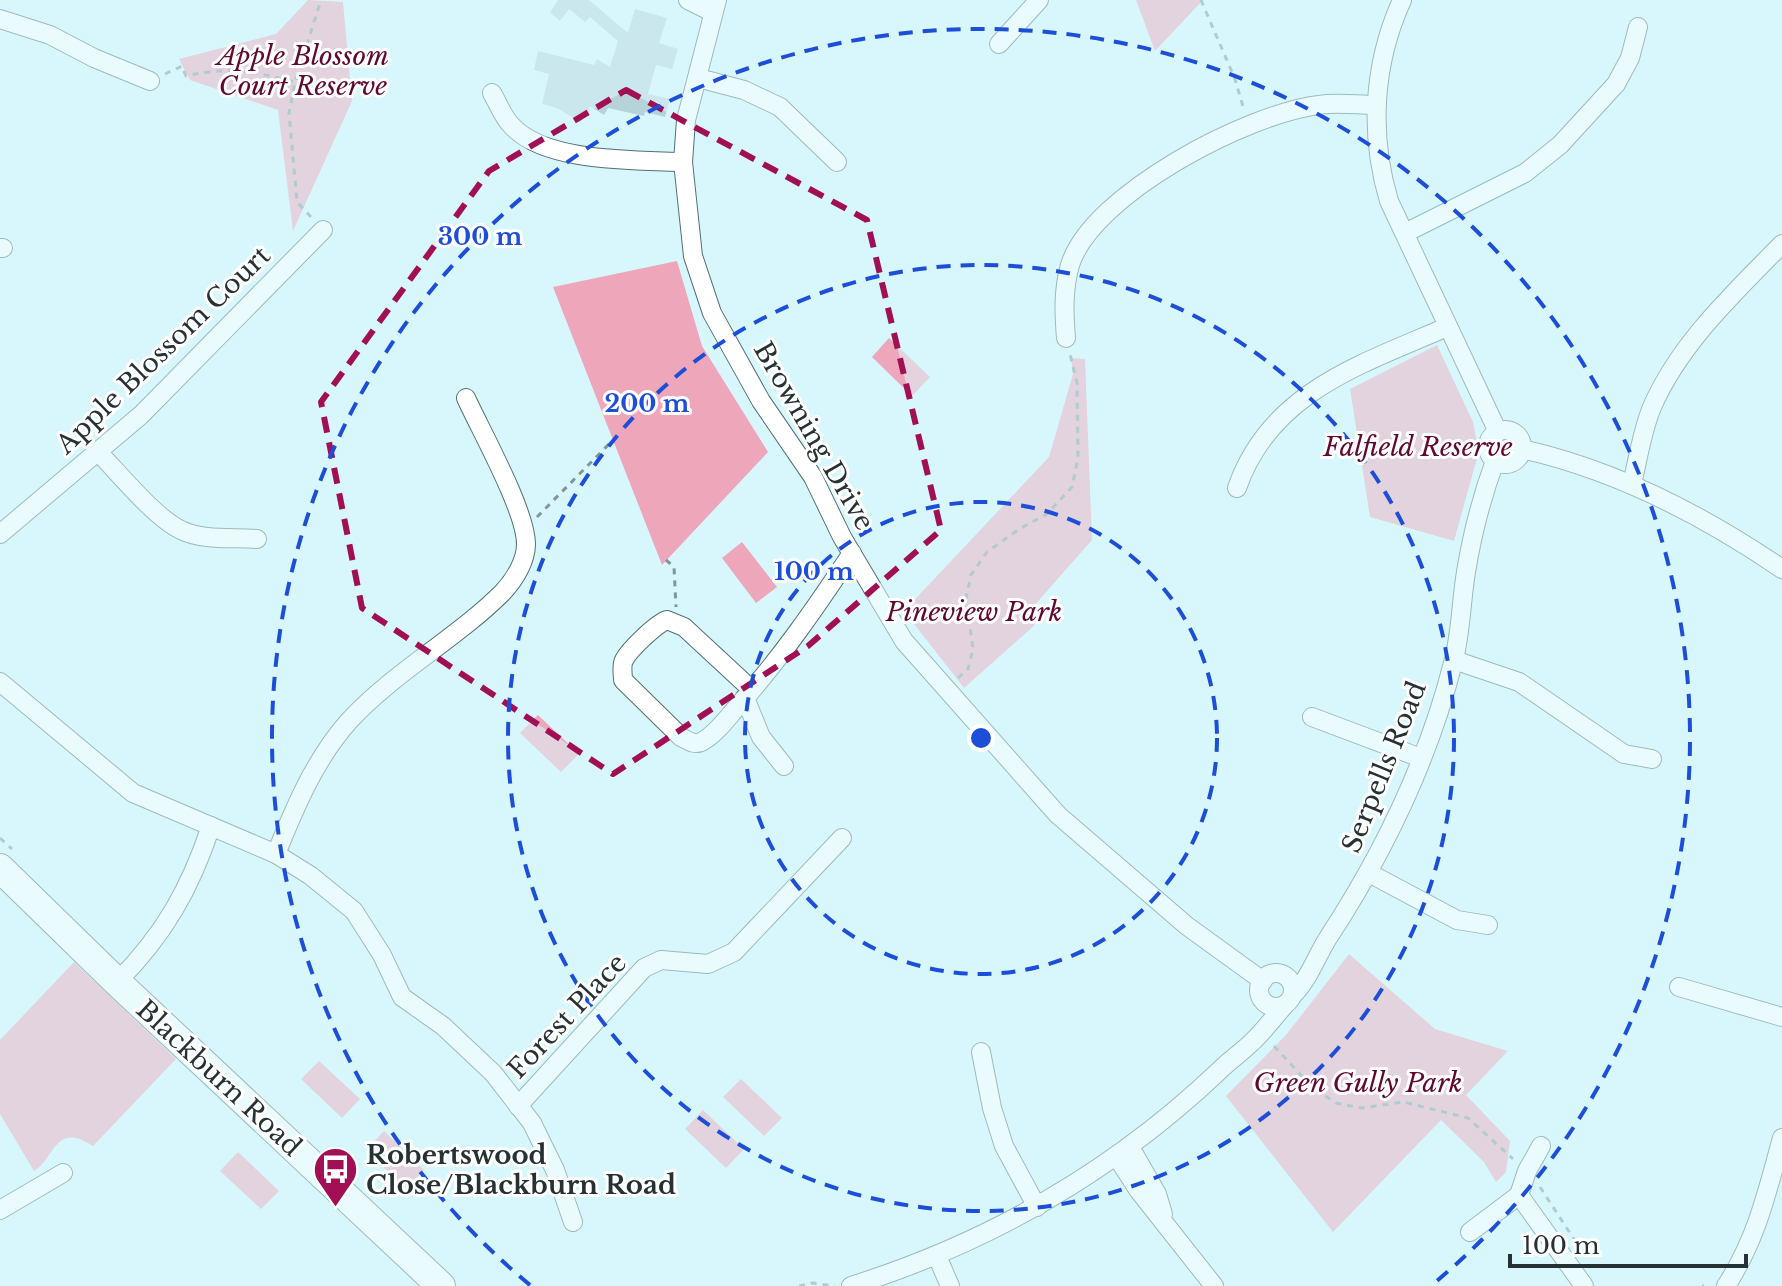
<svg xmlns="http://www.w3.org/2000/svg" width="1782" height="1286" font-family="'Libre Baskerville',serif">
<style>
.green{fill:#eda6ba}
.building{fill:#b5d3d9}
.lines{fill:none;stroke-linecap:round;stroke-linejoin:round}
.street-casing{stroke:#536f74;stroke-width:20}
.primary-casing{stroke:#536f74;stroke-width:30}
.path{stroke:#80969a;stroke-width:3;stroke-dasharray:6 6;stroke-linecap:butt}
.street{stroke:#fff;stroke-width:18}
.primary{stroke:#fff;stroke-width:28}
.marked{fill:none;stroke:#a10f54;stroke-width:6;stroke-dasharray:16 10;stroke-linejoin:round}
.ring{fill:none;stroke:#1d4ed8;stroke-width:4;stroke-dasharray:14 10}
.labels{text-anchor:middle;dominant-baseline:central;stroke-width:6;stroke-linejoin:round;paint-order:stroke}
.park-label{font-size:26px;font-style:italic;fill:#5f0830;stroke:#fff}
.street-label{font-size:26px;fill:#253133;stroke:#fff}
.poi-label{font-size:26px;font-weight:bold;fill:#253133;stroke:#fff;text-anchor:start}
.centre{fill:#1d4ed8;stroke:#fff;stroke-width:4}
.ring-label{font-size:24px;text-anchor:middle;font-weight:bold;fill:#1d4ed8;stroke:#fff;stroke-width:6;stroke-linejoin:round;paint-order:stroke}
</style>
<rect width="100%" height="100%" fill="#d8f7fc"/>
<!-- green -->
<g class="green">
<path d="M308,0L343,2L352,101L293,231L278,110L190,80L179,59L276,34Z"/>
<path d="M1136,0H1203L1155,51Z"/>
<path d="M677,261L702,346L768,452L662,565L553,287Z"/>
<path d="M889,338L930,377L912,396L872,357Z"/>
<path d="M1437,345L1473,422L1479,451L1454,541L1370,517L1350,389Z"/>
<path d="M1071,358L1085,359L1092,540L1025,616L1035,625L964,688L904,611L1049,457L1073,374Z"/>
<path d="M742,542L777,587L756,603L722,558Z"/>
<path d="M538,715L579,754L561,772L520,733Z"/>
<path d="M1349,954L1435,1029L1508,1051L1466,1095L1510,1141L1506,1172L1496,1182L1484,1162L1441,1120L1333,1232L1226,1096L1286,1035Z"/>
<path d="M74,962L176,1059L93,1146C55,1121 56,1157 34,1171L0,1114V1040Z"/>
<path d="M319,1061L360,1099L342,1118L301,1079Z"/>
<path d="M741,1079L782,1118L764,1136L723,1097Z"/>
<path d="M703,1110L744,1149L726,1168L685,1129Z"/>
<path d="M384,1131L424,1170L406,1189L366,1150Z"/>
<path d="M238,1152L279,1191L261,1209L220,1171Z"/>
</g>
<!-- building -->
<path class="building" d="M558,0H589L628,33L635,9L667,18L659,43L678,49L672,69L656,65L648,94L670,99L665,117L645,112L644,116L608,108L604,115L590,106L580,122L557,108L542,104L549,74L534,70L538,51L594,65L597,59L610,67L618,41L590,17L585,22L569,9L560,21L550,12Z"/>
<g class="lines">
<defs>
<g id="street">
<path d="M688,0L712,12"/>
<path d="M717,0L686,120L683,162L693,256L712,313L761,401L813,477L842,537L904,641L1058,815L1187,926L1263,981"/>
<path d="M1402,0C1373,64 1369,134 1389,201L1498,432"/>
<path d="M0,19L50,35L94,58L150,81"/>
<path d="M999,44L1039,0"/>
<path d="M698,78L744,90L780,107L837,162"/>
<path d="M492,93C498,103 503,117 511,125C544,163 637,160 683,162"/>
<path d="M1405,233L1525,173L1560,145L1616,84L1630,58L1638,27"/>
<path d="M0,248H3"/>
<path d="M1066,338C1064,313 1063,290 1070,265C1092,194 1249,113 1319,105C1337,102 1357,105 1374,105"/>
<circle cx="1505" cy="447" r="17"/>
<path d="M1522,449C1616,470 1703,515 1782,569"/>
<path d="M98,452C119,473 155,518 181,530C203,541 233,537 257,539"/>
<path d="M1632,484C1638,459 1642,431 1652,407C1680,343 1734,293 1782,244"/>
<path d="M1237,488C1270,392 1362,364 1447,327"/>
<path d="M0,534L141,415L323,230"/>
<path d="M1454,660L1519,682L1624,754L1652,759"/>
<path d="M0,682L133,793L276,854L311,876L354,911L382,955L402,997L443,1026L493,1073L532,1123L555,1170L573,1222"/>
<path d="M752,690L684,627L667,620C656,624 629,650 624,660C621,666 623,674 623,680L681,737C689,741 695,746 703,741C717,733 728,717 738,706C781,658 816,607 852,553"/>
<path d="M745,698L761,737L784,766"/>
<path d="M1312,717L1421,758"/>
<path d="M276,854C295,807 315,759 349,721C394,672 456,639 503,592C515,579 526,561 526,544C526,511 481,431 466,398"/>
<path d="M1369,873L1457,920L1488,925"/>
<circle cx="1276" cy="990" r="17"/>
<path d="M117,982C164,935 190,889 211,826"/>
<path d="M1679,987L1782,1017"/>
<path d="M1293,995C1309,979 1316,957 1328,938C1383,854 1428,761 1453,663C1461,634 1461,602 1466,572C1472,535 1482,496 1495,461"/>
<path d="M981,1052L992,1108L1004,1146L1037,1207"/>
<path d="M518,1106L644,968L661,960L708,964L734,952L842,838"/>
<path d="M1541,1146L1527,1171L1519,1195L1584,1286"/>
<path d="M1130,1147L1157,1194L1163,1214"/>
<path d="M1117,1157L1139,1191L1214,1286"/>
<path d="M0,1210L63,1173"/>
<path d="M1470,1232L1519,1195"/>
<path d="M937,1256L950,1286"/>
<path d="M851,1286C991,1242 1114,1171 1220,1070C1230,1060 1242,1052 1252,1042C1264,1031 1273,1018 1284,1006"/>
<path d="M1726,1286C1757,1238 1767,1192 1782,1138"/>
</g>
<path id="primary" d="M0,868L117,982L441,1286"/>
</defs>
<!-- street casing -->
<use href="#street" class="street-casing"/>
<!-- primary casing -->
<use href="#primary" class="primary-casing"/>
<!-- path -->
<g class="path">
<path d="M1201,0L1235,79L1244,110"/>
<path d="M165,74L182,66L186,76C232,66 250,71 295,82"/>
<path d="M311,217L297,202L289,113L295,82L321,0"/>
<path d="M537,517L613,440"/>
<path d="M666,560L674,567L676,607"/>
<path d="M958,678L968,669L973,649L966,599L971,575L987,552L1019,529L1047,514L1072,487L1078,458L1077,383L1070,354"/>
<path d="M0,838L12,849"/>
<path d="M1274,1046L1313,1088L1336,1103L1361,1108L1404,1102L1468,1118L1513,1159"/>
<path d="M1540,1187L1581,1250"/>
<path d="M799,1286L812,1283L835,1286"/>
<path d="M1702,1286H1704"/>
</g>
<!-- street -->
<use href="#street" class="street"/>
<!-- primary -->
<use href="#primary" class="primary"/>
</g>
<!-- marked area -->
<path d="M0 0H1782V1286H0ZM626,90L867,220L941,530L808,646L613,774L362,608L321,402L489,171Z" fill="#d8f7fc" fill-opacity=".55" fill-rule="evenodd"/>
<path class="marked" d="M626,90L867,220L941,530L808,646L613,774L362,608L321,402L489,171Z"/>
<!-- distance rings -->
<g class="ring">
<circle cx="981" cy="738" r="236"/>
<circle cx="981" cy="738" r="473"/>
<path d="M530 1285A709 709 0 1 1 1432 1285"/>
</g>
<!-- icons -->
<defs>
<symbol id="bus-pin" viewBox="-11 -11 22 30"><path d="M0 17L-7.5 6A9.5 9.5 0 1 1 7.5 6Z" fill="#a10f54" stroke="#fff"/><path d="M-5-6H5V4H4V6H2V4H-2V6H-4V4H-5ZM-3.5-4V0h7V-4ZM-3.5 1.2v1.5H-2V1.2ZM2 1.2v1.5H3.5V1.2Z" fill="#fff"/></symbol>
</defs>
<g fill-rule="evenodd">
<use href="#bus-pin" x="310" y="1144" width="51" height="69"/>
</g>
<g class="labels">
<!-- park labels -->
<g class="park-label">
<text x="303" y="56">Apple Blossom<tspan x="303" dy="30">Court Reserve</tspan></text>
<text x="1418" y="447">Falfield Reserve</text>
<text x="974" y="612">Pineview Park</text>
<text x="1358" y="1083">Green Gully Park</text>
</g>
<!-- street labels -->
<g class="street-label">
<text transform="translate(163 350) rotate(-44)">Apple Blossom Court</text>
<text transform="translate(814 436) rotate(60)">Browning Drive</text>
<text transform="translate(1384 767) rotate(-68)">Serpells Road</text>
<text transform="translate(567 1016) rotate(-47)">Forest Place</text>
<text transform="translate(219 1078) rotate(43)">Blackburn Road</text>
</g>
<!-- poi labels -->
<g class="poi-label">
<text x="366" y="1155">Robertswood<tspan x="366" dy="30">Close/Blackburn Road</tspan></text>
</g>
</g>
<circle cx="981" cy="738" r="12" class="centre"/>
<g class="ring-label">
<text x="480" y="245">300 m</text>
<text x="647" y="412">200 m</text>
<text x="814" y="580">100 m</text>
</g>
<!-- scale -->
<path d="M1510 1254v12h236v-12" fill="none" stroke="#253133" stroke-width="4"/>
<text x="1522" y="1254" font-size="24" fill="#253133" stroke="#ffffff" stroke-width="6" paint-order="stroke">100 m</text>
</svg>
